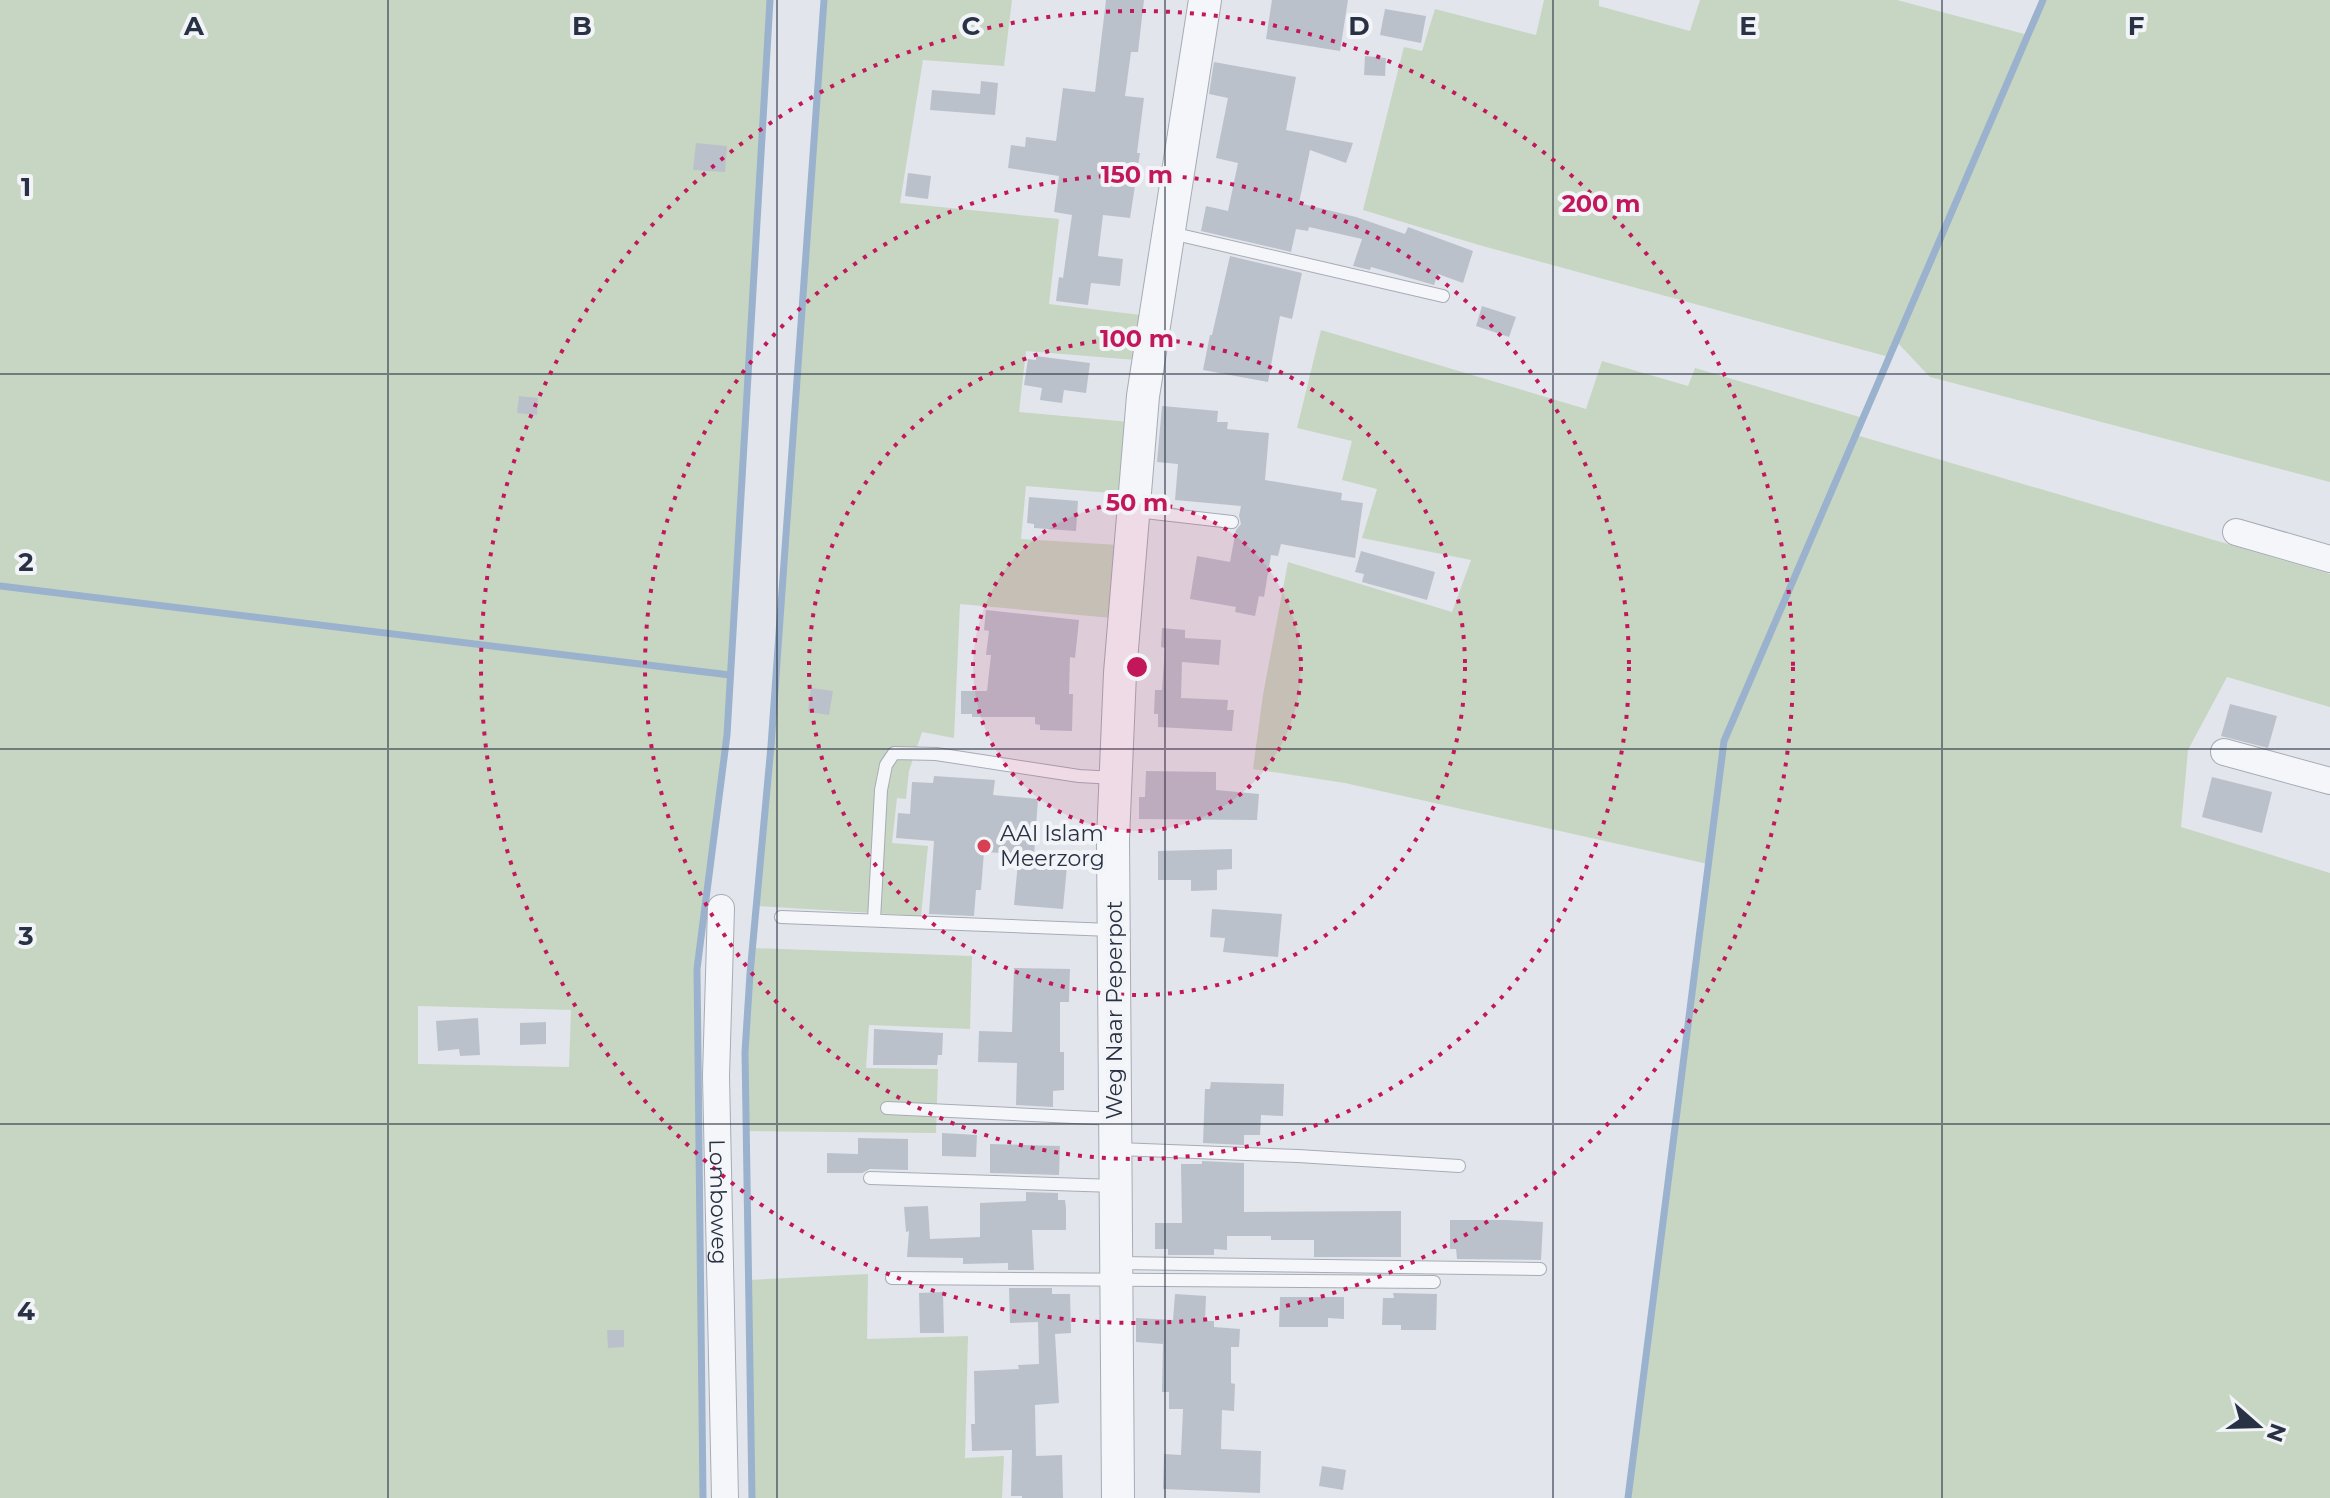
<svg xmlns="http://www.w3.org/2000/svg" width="2330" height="1498" font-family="Montserrat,sans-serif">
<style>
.green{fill:#c7d6c2;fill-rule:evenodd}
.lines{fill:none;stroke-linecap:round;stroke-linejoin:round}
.stream{stroke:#9ab2cd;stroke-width:7}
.building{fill:#bbc1cb}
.service-casing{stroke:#a6acb6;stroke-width:14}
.minor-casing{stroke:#a6acb6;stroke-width:28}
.tertiary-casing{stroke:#a6acb6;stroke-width:34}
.service{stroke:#f5f6f9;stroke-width:12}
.minor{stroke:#f5f6f9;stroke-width:26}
.tertiary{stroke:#f5f6f9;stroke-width:32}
.grid{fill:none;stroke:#283244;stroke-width:2;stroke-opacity:0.55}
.ring{fill:none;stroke:#c2185b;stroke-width:4;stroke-dasharray:4 8}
.poi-dot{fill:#d83f52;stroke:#f2f4f8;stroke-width:3}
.labels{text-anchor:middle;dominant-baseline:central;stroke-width:8;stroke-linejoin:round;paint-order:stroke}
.poi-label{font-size:22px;fill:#283244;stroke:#f2f4f8;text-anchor:start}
.street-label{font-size:22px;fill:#283244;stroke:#f2f4f8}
.grid-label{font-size:26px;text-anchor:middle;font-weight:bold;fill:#283244;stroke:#f2f4f8;stroke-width:8;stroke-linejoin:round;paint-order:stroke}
.centre{fill:#c2185b;stroke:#f2f4f8;stroke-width:4}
.ring-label{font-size:24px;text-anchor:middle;font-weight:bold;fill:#c2185b;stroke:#f2f4f8;stroke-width:8;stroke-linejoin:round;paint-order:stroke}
</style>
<rect width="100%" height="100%" fill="#e2e5eb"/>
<!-- green -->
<g class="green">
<path d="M0,0H770L727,735L697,969L703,1498H0ZM418,1006L571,1010L569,1067L418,1064Z"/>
<path d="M824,0H1012L1004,66L923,60L900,203L1059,219L1049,304L1141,315L1136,360L1026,351L1019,412L1130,422L1123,494L1026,486L1021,539L1118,545L1112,618L960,604L954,738L922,732L909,771L906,799L897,798L892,843L928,846L921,916L756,906L771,746Z"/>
<path d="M1544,0H1599V6L1690,31L1700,0H1897L2028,35L2043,0H2330V482L1930,377L1896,341L1889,357L1479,245L1363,210L1404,47L1422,51L1435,9L1536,35Z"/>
<path d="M1321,330L1586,409L1602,361L1688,386L1695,368L1863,418L1856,435L2330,574V707L2227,677L2188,750L2181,827L2330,873V1498H1628L1708,864L1345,783L1253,769L1263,695L1288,562L1452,612L1471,560L1362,538L1377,489L1342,480L1352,441L1297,428Z"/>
<path d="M753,948L972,956L970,1029L869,1025L866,1068L938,1069L936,1133L747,1131L745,1052Z"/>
<path d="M868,1274L867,1339L968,1336L965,1458L1004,1456L1002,1498H752L749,1280Z"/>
</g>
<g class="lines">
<!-- stream -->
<g class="stream">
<path d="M0,586L730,675"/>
<path d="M703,1498L697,969L727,735L770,0"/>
<path d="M752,1498L745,1052L750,974L771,746L824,0"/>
<path d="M1628,1498L1724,741L2043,0"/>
</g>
</g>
<!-- building -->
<g class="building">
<path d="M1106,0H1144L1138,52H1131L1125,96L1144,98L1137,153H1140L1130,218L1103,215L1098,256L1123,259L1120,286L1091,283L1088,305L1056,301L1059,277L1063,278L1072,215L1054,212L1059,176L1008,168L1011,145L1025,147L1026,137L1056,141L1063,88L1095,92Z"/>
<path d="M1272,0H1348L1340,51L1266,39Z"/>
<path d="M1385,9L1426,16L1421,43L1380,35Z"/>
<path d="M1365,56L1386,58L1385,76L1364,75Z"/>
<path d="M1214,62L1296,77L1286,130L1353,143L1346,163L1310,150L1299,203L1356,217L1405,234L1408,227L1473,251L1463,283L1438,274L1434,285L1371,267L1370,270L1353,266L1362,239L1309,227L1308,231L1296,229L1291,252L1201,231L1206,206L1228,211L1238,163L1216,158L1228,98L1209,94Z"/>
<path d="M981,81L998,83L995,115L930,110L932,90L980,94Z"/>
<path d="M696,143L727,146L725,172L693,170Z"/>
<path d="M908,173L931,176L928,199L905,196Z"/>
<path d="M1230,256L1302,273L1292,319L1280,316L1268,382L1203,370L1210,335H1212Z"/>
<path d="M1482,306L1516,317L1509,337L1476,326Z"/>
<path d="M1036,356L1090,363L1086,393L1064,390L1062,403L1040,400L1042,388L1024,385L1028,359L1036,360Z"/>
<path d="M519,396L538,398L537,415L517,413Z"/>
<path d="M1162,406L1218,411L1217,422H1228L1227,429L1269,433L1265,480L1342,493L1341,500L1363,503L1355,558L1281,544L1278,556L1271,555L1264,597L1259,596L1255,616L1235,612L1236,607L1190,599L1197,556L1230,562L1236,530L1241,524L1239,516L1241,506L1175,500L1178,464L1157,462Z"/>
<path d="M1029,497L1078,501L1076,531L1034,528V524L1027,523Z"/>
<path d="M1361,551L1435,572L1427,600L1362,582L1364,574L1355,572Z"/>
<path d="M986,610L1079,620L1075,658L1070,657L1069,694H1073L1072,731L1040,730V725L1035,724V717H972V714H961V691H987L991,655H986L989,631L984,630Z"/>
<path d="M1162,628L1185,630V638L1221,640L1219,665L1182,662L1181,698L1228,700L1227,710H1234L1232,731L1158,727V714H1154L1155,690H1162L1165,648L1161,647Z"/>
<path d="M811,688L833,691L829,715L808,712Z"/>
<path d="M2230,704L2277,716L2268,748L2221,736Z"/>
<path d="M1146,771L1216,772V790L1259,794L1257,820L1139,819V797H1145Z"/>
<path d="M934,776L995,780L993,795L1038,799L1034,855L984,852L981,890H976L974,916L929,914L934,841L896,838L898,813L910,814L912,782L933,783Z"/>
<path d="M2212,777L2272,792L2262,833L2202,817Z"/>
<path d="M1232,849V869L1217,870V890L1191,891V880H1158V851Z"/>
<path d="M1018,862L1067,866L1063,909L1014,905Z"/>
<path d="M1212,909L1282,914L1278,957L1223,952L1225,938L1210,937Z"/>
<path d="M1014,968L1070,969L1069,1002H1060V1052H1064V1090L1053,1091V1107L1016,1105L1017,1063L978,1062L979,1031L1012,1032Z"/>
<path d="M478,1018L480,1055L460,1056L459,1049L438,1051L436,1021Z"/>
<path d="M546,1022V1044L520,1045V1023Z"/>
<path d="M874,1029L943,1033L942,1055H938L937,1065H873Z"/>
<path d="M1211,1082L1284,1084L1283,1116L1261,1115L1260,1135H1244V1145L1203,1143L1205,1089H1210Z"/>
<path d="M942,1133L977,1135L976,1157L942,1156Z"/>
<path d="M858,1138L908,1139V1170L870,1169L862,1173H827V1153L858,1154Z"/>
<path d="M990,1144L1060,1146L1059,1175L990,1173Z"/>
<path d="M1202,1161L1244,1163V1212L1401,1211V1257H1314V1240H1271V1236H1227V1250L1214,1249V1255H1168V1249H1155V1223H1182L1181,1164H1202Z"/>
<path d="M1026,1192L1058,1193V1200H1065L1066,1208V1230H1032L1034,1270H1008V1263L963,1264V1258L907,1257L909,1231L906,1232L904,1207L928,1206L930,1239L980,1237V1203L1026,1201Z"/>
<path d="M1450,1220H1506L1543,1222L1541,1260L1457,1259L1456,1249H1450Z"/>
<path d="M1009,1288H1052V1294H1070L1071,1333L1055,1334L1059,1403L1035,1405L1036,1456L1062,1455L1063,1498H1022V1496H1011L1012,1450L972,1451L971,1424H975L974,1371L1019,1369L1018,1365L1039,1364L1038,1322L1010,1323Z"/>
<path d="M943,1292L944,1333H920L919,1293Z"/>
<path d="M1393,1293L1437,1294L1436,1330H1401V1325H1382L1383,1298H1394Z"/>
<path d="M1175,1294L1206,1296L1205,1321H1214V1327L1240,1329L1239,1347H1231V1383L1235,1384L1234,1411L1222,1410L1221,1449L1261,1451L1260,1493L1163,1489L1164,1454L1181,1455L1183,1409H1169V1392H1162L1163,1344L1136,1342V1318L1173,1320Z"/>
<path d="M1280,1297H1344V1319L1328,1318V1327H1279Z"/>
<path d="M607,1330H624V1347L608,1348Z"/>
<path d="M1322,1466L1346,1470L1343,1490L1319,1486Z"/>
</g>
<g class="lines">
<defs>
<g id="service">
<path d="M1171,233L1443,296"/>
<path d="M1136,511L1232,522"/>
<path d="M781,917L1111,930"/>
<path d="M874,920L881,790L886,765L894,753L936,754L1079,776L1115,778"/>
<path d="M887,1108L1115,1119"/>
<path d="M1118,1149L1298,1156L1459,1166"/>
<path d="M870,1178L1115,1186"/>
<path d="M1119,1263L1540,1269"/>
<path d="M892,1278L1434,1282"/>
</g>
<g id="minor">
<path d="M2236,532L2330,559"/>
<path d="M2224,752L2330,781"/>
<path id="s1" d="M721,908L716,1076L725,1498"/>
</g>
<path id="tertiary" d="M1118,1498L1113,839L1120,673L1143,396L1205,0"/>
</defs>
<!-- service casing -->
<use href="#service" class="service-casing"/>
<!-- minor casing -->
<use href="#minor" class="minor-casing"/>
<!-- tertiary casing -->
<use href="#tertiary" class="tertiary-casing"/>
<!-- service -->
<use href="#service" class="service"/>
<!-- minor -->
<use href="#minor" class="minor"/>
<!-- tertiary -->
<use href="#tertiary" class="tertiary"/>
</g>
<!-- grid -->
<path class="grid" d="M388,0V1498M777,0V1498M1165,0V1498M1553,0V1498M1942,0V1498M0,374H2330M0,749H2330M0,1124H2330"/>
<!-- distance rings -->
<circle cx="1137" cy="667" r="164" fill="#c2185b" fill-opacity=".12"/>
<g class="ring">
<circle cx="1137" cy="667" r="164"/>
<circle cx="1137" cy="667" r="328"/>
<circle cx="1137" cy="667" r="492"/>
<circle cx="1137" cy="667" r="656"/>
</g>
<!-- markers -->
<circle class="poi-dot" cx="984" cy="846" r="8"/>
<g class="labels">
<!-- poi labels -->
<g class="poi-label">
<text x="1000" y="833">AAI Islam<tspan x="1000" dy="25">Meerzorg</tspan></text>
</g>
<!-- street labels -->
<g class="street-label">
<text transform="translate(1114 1010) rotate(-90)">Weg Naar Peperpot</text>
<text stroke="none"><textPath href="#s1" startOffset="294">Lomboweg</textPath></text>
</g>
</g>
<g class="grid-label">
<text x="194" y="35">A</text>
<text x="582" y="35">B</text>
<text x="971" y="35">C</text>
<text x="1359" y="35">D</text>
<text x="1748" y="35">E</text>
<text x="2136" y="35">F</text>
<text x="26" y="196">1</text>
<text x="26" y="571">2</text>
<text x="26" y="945">3</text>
<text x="26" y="1320">4</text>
</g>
<circle cx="1137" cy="667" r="12" class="centre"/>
<g class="ring-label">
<text x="1137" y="183">150 m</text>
<text x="1601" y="212">200 m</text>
<text x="1137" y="347">100 m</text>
<text x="1137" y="511">50 m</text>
</g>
<!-- north arrow -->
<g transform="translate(2258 1426) rotate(110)" stroke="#f2f4f8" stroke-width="6" paint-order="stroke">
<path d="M0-6L14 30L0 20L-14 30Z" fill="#283244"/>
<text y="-12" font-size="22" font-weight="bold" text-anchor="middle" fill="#283244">N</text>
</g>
</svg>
